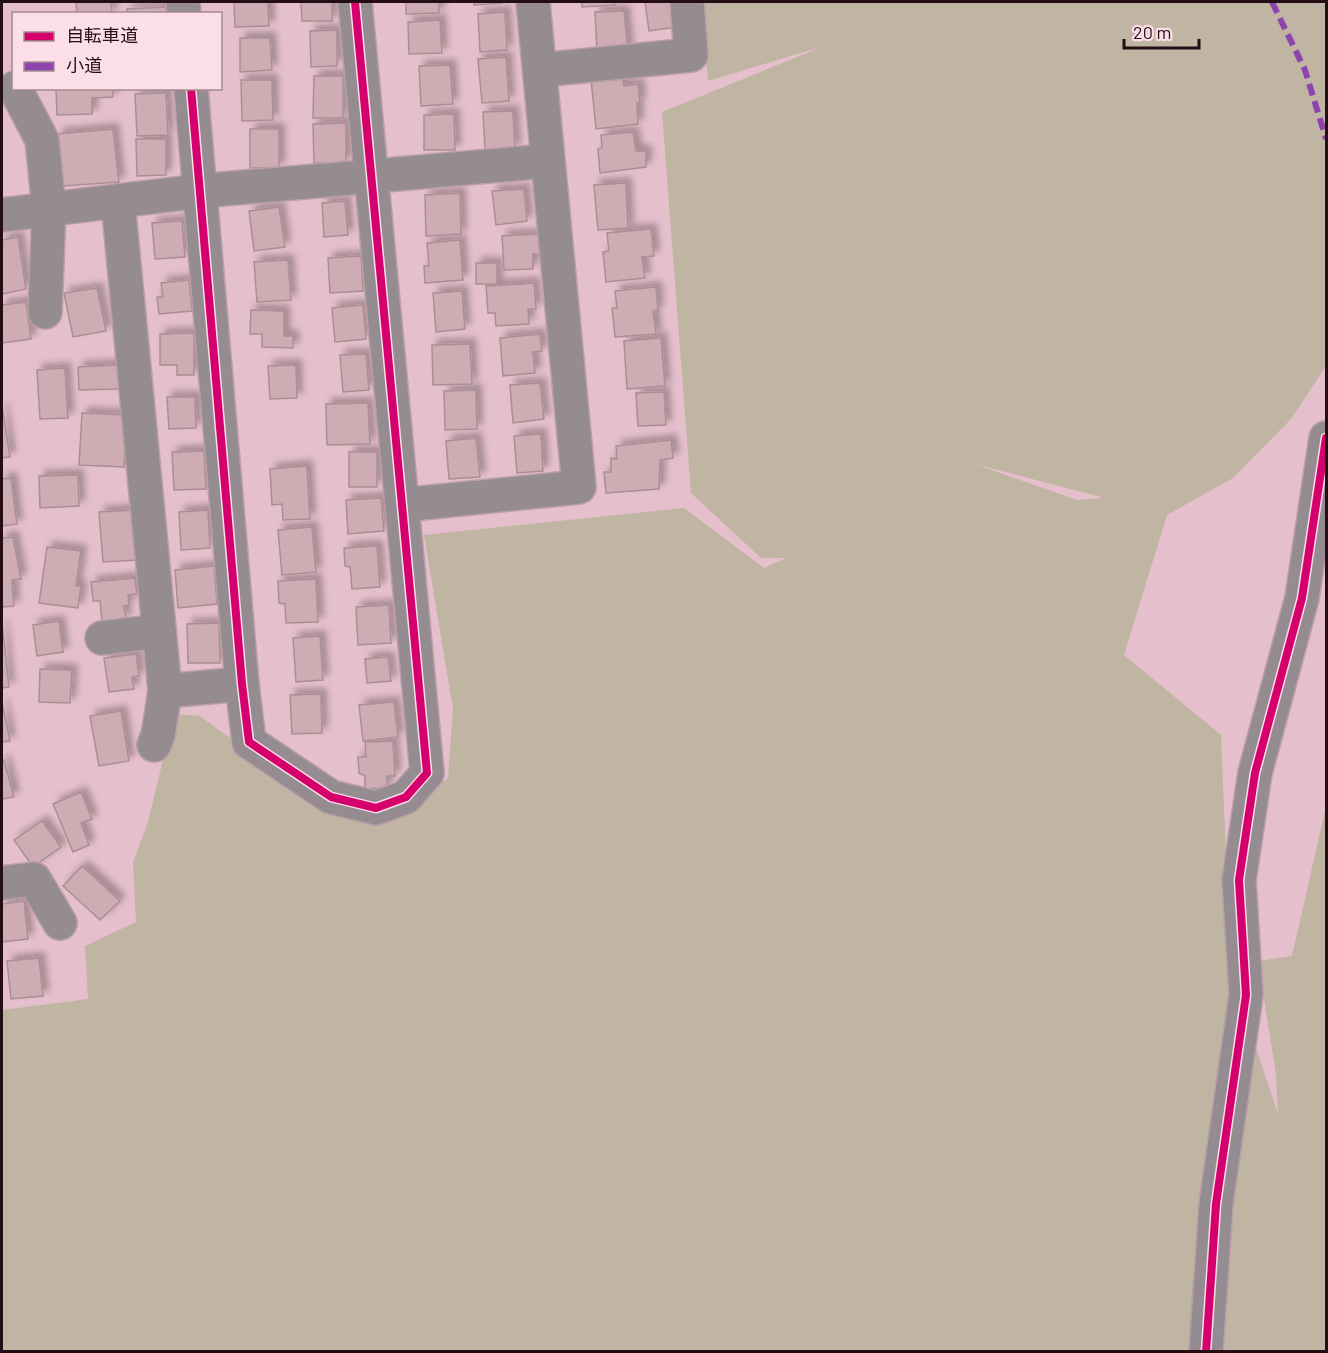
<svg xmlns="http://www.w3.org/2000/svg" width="1328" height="1353" font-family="Barlow,'Noto Sans JP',sans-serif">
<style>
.green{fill:#c0b4a2;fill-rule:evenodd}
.building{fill:#cdacb3;stroke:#ab8e94;stroke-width:1.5;filter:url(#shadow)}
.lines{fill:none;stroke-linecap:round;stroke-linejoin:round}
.minor-casing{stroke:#bb9fa8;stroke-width:36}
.minor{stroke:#948c90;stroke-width:33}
.quiet{stroke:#8e44ad;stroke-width:6;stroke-dasharray:12 6;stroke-linecap:butt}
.cycleway-casing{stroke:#fbdee7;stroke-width:11}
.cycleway{stroke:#d6006c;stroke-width:8}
</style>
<defs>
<filter id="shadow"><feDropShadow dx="5.5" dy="-5.5" stdDeviation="3" flood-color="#0004"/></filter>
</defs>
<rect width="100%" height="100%" fill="#e5bfcc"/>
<!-- green -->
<path class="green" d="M700,2H1326V366L1291,419L1233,478L1167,515L1124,655L1221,735L1234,1053L1243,1009L1278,1114L1276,1074L1258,961L1292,956L1326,806V1351H2V1010L88,999L85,946L136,922L133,862L148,822L174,714L200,716L313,799L381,824L448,778L453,709L424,535L684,508L764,568L786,558H761L691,493L662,112L824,46L708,81ZM975,464L1101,497L1102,498L1077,500Z"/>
<!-- building -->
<g class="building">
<path d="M76,2H111L112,14H77Z"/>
<path d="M234,2H268L269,26L235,27Z"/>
<path d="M301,2H332V21H302Z"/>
<path d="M406,2H439V13L406,14Z"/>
<path d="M474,2H502V3L474,5Z"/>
<path d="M582,2H615V5L582,7Z"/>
<path d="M645,2H672L676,27L649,31Z"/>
<path d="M166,7V14H127V9Z"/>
<path d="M624,11L628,50L597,51L595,12Z"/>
<path d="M505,12L507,50L480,52L478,14Z"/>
<path d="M440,20L442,53L409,54L408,22Z"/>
<path d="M337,30V66L311,67L310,31Z"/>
<path d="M240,38H270L272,70L240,72Z"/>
<path d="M506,57L509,101L482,103L478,59Z"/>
<path d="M450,65L453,104L421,106L419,66Z"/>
<path d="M314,76H343V118H313Z"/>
<path d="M622,76L624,86L638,84L640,102L637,103L638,124L596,129L591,79Z"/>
<path d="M241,80H272L273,120L242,121Z"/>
<path d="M113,88V97L92,98V114L57,115L56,89Z"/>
<path d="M166,93L168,135L137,136L135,94Z"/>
<path d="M513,111L515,149L485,150L483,112Z"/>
<path d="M454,114L455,150H424V115Z"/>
<path d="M346,123V163H314L313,124Z"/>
<path d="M113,129L119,182L63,186L57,134Z"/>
<rect x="250" y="129" width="29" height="39"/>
<path d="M633,132L636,151H646V167L600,173L598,149L602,148L601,135Z"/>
<path d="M136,139H166V175L137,176Z"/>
<path d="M626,183L628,228L598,230L594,185Z"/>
<path d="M524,189L527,221L496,225L492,191Z"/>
<path d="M460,193L461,234L426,236L425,195Z"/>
<path d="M345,201L348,235L324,237L322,203Z"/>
<path d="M279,207L285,247L254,251L249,211Z"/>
<path d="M182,221L185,257L155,259L152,223Z"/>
<path d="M651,229L654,256L642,257L645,278L606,282L603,252L609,251L607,233Z"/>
<path d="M539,234L541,254H533V269L504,270L502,236Z"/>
<path d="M18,237L26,289L2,294V240Z"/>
<path d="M460,240L463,280L425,283L424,266H429L427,243Z"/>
<path d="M361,256L363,291L330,293L328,258Z"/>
<path d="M288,260L291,300L257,302L254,262Z"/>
<rect x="476" y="263" width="21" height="21"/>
<path d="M189,280L192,311L159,314L157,297H163L161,283Z"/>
<path d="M534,283L536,309H528L529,324L496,326L495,313H488L486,286Z"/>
<path d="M656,287L658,310L653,311L656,334L615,337L612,308H617L615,291Z"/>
<path d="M97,288L106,331L73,337L64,293Z"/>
<path d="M462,291L465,329L436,332L433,293Z"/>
<path d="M26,302L31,339L2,343V305Z"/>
<path d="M363,305L366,339L335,342L332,308Z"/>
<path d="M251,310L284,311V336H293V348L262,347V334H250Z"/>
<path d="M194,333V375H177V365H160V334Z"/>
<path d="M540,334L542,351L533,352L535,373L503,376L500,338Z"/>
<path d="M661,338L665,386L627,389L624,341Z"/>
<path d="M470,344L472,384L433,385L432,345Z"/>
<path d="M366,354L369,390L343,392L340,355Z"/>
<path d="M118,365L119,389L79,390L78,367Z"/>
<path d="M296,365L297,398L270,399L268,366Z"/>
<path d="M65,368L68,418L40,419L37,370Z"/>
<path d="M540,383L544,419L513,423L510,385Z"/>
<path d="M476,390L477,429L445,430L444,391Z"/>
<path d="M664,392L666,425L638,426L636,393Z"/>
<path d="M167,397H195L196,428L169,429Z"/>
<path d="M368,403L370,444L327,445L326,404Z"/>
<path d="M2,406L10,457L2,458Z"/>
<path d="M82,413L126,415L124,467L79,465Z"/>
<path d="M541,434L543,471L517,473L514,436Z"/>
<path d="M476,438L480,477L449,479L446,441Z"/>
<path d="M671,440L673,458L660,460L659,489L606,493L604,472H611V458L617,459L616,446Z"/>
<path d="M204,451L206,489L174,490L172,452Z"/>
<rect x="349" y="452" width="28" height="35"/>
<path d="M307,466L310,519L283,520L282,504L272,505L270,469Z"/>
<path d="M78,475L79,506L40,508L39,476Z"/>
<path d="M11,478L17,524L2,526V479Z"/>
<path d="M381,498L384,531L348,534L346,500Z"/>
<path d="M134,510L137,560L103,562L99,512Z"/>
<path d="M208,510L210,548L181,550L179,512Z"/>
<path d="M312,527L316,572L282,575L278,530Z"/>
<path d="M13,537L21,579L12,580L14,606L2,607V538Z"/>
<path d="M377,546L380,587L352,589L350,567L345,566L344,548Z"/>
<path d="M47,547L81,551L76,586H81L78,608L39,603Z"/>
<path d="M214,566L217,604L178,608L175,570Z"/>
<path d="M135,578L137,594L128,595L129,605L124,606L126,619L102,621L100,601H93L91,582Z"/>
<path d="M316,579L318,622L286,623L285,604L279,603L278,581Z"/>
<path d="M389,605L391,643L358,645L356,607Z"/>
<path d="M59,621L63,652L37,656L33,625Z"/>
<path d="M2,622L9,687L2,688Z"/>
<path d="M219,623L220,663H188L187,624Z"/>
<path d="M320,636L323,680L296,682L293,638Z"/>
<path d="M136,654L139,676L132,677L134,689L109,692L104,658Z"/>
<path d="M388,657L391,681L367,683L365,659Z"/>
<path d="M40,669L72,670L70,703L39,702Z"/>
<path d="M321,694L322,733L292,734L290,695Z"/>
<path d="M2,702L10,741L2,742Z"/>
<path d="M394,702L398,737L363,741L359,705Z"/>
<path d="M121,711L129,761L99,766L90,716Z"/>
<path d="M393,741L395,776H387V788L365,789V776L359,773L358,757H366L365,742Z"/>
<path d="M4,760L14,797L2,799V761Z"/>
<path d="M81,792L92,819L81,823L89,845L73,852L53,804Z"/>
<path d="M42,821L61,847L33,867L14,840Z"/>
<path d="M82,866L120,901L100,920L63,886Z"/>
<path d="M24,901L28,939L2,942V904Z"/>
<path d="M39,958L43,996L11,999L7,961Z"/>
</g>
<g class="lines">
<defs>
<g id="minor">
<path d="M183,2L184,14"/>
<path d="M541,70L691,55L687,2"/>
<path d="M15,88L42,140L49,208L45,312"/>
<path d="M191,88L242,684L249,742L331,797L376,808L406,797L427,773L355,2"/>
<path d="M118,202L165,691L242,684"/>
<path d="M2,215L200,191L547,161"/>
<path d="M402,505L579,487L533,2"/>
<path d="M102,638L159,631"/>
<path d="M154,745L158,735L165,691"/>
<path d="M2,883L34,879L60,923"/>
<path d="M1206,1352L1216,1204L1246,995L1239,880L1255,773L1302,598L1326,438"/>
</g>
</defs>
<!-- minor casing -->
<use href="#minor" class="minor-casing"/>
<!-- minor -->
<use href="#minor" class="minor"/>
<!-- quiet -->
<path class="quiet" d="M1272,2L1305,70L1326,139"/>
<defs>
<g id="cycleway">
<path d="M191,88L242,684L249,742L331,797L376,808L406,797L427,773L355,2"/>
<path d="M1206,1352L1216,1204L1246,995L1239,880L1255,773L1302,598L1326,438"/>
</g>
</defs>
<!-- cycleway casing -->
<use href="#cycleway" class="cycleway-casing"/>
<!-- cycleway -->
<use href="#cycleway" class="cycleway"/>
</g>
<!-- border -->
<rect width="1328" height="1353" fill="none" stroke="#240d15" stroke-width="6"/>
<!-- legend -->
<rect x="12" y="12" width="210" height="78" fill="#fbdee7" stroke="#a58a93" stroke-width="1.5"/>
<rect x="24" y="32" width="30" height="9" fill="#d6006c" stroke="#a58a93" stroke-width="1.5"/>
<text x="66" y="42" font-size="18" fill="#240d15">自転車道</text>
<rect x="24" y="62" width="30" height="9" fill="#8e44ad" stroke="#a58a93" stroke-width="1.5"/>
<text x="66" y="72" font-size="18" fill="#240d15">小道</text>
<!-- scale -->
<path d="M1124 39v9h75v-9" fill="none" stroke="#240d15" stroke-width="3"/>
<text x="1133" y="39" font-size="18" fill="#240d15" stroke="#fbdee7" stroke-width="4.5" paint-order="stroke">20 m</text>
</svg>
